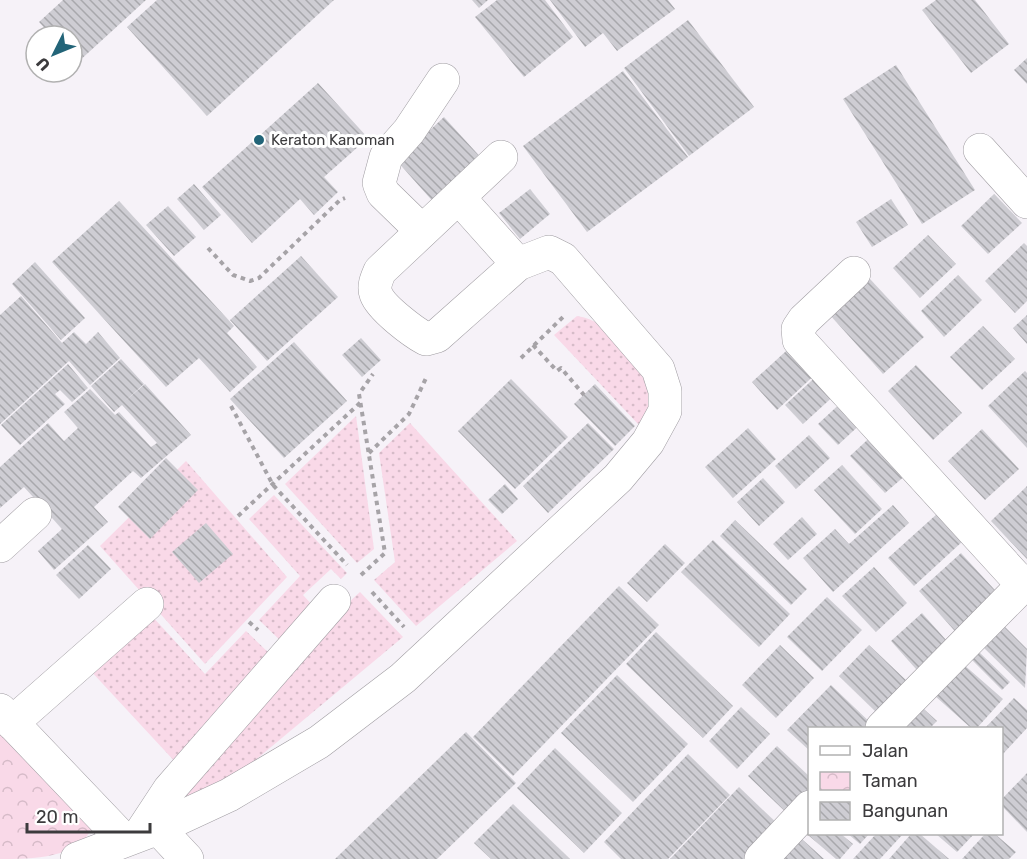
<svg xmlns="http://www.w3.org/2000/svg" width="1027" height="859" font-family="Rubik,sans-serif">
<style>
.grass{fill:url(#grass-dots)}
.park{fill:url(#park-crowns)}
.building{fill:url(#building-back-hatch)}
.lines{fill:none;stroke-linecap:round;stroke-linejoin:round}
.minor-casing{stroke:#a09da2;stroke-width:34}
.path{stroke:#a6a3a7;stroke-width:4;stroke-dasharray:4.5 4.5;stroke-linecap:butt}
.minor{stroke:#fff;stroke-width:33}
.poi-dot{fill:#226478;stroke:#fff;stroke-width:2}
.labels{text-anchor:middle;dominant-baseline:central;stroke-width:6;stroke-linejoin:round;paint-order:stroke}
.poi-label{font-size:15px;fill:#3c3b3d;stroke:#fff;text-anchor:start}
</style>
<defs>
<pattern id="grass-dots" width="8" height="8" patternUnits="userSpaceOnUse" patternTransform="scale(1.5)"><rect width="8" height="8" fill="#f9d9e8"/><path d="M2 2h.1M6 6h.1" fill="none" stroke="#d6bbc8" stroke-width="1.8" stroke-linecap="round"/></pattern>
<pattern id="park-crowns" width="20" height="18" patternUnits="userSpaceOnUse" patternTransform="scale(1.5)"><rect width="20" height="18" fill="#f9d9e8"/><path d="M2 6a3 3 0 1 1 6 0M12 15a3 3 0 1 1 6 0" fill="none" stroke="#d6bbc8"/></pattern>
<pattern id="building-back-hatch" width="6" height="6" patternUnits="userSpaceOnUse" patternTransform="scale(1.5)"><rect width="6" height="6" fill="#cecdd3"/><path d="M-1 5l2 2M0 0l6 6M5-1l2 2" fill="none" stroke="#a8a8ac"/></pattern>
</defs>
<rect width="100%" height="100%" fill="#f6f2f8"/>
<!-- grass -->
<g class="grass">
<path d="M577,316C611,320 636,364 657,389L651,411L638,424L554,335Z"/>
<path d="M356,416L374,549L357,563L285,484Z"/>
<path d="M410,423L517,541L416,626L374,580L395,562L379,453Z"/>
<path d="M186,461L287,577L205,664L100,546Z"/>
<path d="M274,495L347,573L341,579L331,569L303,595L314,607L284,644L259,620L300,576L249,519Z"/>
<path d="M360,592L403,637L241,772L185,800L182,798L335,615Z"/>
<path d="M151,615L205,674L246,631L272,656L178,765L89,669Z"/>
</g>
<!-- park -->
<path class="park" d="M0,723L93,825C81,859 31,859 0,859Z"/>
<!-- building -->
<g class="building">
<path d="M63,0H146L77,63L72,58V36H52L39,22Z"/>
<path d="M157,0H334L207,116L127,27Z"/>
<path d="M472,0H488L479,8Z"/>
<path d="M497,0H545L573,37L524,77L475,17Z"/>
<path d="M550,0H668L675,9L617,51L603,33L585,47Z"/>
<path d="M936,0H975L1009,44L971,73L922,10Z"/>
<path d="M688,20L754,107L689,156L624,68Z"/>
<path d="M1027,58V84L1014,70Z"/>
<path d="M896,65L975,190L922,224L843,99Z"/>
<path d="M623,71L688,157L587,232L523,146Z"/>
<path d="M318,83L368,138L324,177L338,192L314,215L300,199L252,243L202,187Z"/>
<path d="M444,117L484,161L436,205L397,161Z"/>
<path d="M194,184L221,215L204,230L177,199Z"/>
<path d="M530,189L550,214L520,239L499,213Z"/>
<path d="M994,194L1022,223L988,254L961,226Z"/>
<path d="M891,199L908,225L872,247L856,222Z"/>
<path d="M119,201L234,326L227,333L257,367L230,392L199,358L166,387L52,262Z"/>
<path d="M168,206L196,237L174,256L146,225Z"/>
<path d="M928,235L956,264L920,298L893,268Z"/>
<path d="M1024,243L1027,246V301L1015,313L985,281Z"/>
<path d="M301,256L338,297L267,361L230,320Z"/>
<path d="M35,262L85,318L61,340L12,284Z"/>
<path d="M958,275L982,300L944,337L921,311Z"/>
<path d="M870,279L924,337L883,374L830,315Z"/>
<path d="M21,296L62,343L74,332L86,344L98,332L120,358L90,385L69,361L0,424V315Z"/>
<path d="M1027,315V344L1013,328Z"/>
<path d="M983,326L1015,359L982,390L950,357Z"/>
<path d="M361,338L381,360L362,377L342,355Z"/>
<path d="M294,342L347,401L284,458L230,399Z"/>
<path d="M796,342L821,369L777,410L752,382Z"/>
<path d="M121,359L144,384L124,402L145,384L191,435L141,478L133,471L94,507L108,522L54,570L38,551L62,529L24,487L0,508V467L48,423L64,441L78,428L64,412L90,389L115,415L119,412L151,447L157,443L122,405L114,412L91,386Z"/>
<path d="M68,364L88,388L72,402L60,390L55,394L65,404L20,445L1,425Z"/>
<path d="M916,365L962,413L933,440L888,391Z"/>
<path d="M1025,371L1027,373V448L988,406Z"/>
<path d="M821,372L838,392L803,424L785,405Z"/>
<path d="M511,379L568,437L515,489L458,431Z"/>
<path d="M595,384L635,426L615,446L574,404Z"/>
<path d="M845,399L865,420L838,445L818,424Z"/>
<path d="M588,423L614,449L548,513L523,486Z"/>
<path d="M748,428L776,459L733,498L705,467Z"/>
<path d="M982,429L1019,469L985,500L948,461Z"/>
<path d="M878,430L913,469L885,493L850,456Z"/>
<path d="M809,435L830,458L796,489L775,466Z"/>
<path d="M166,458L198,490L150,539L118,507Z"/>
<path d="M842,465L882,509L855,534L814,490Z"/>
<path d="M763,478L785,502L759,526L737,502Z"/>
<path d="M505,484L518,499L502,514L488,500Z"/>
<path d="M1027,486V559L991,521Z"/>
<path d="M893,505L909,523L833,592L803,558L835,529L849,544Z"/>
<path d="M938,513L963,541L914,586L888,558Z"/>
<path d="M802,517L817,534L788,560L773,544Z"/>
<path d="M735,520L807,589L791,605L720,536Z"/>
<path d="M206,523L233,554L199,583L172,552Z"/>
<path d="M713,540L790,614L759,647L681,572Z"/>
<path d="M665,544L685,563L647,602L627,583Z"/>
<path d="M88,545L111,569L79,599L56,575Z"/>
<path d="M961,553L1004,600L962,639L919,591Z"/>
<path d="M874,567L907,603L876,632L842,596Z"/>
<path d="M619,586L659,625L513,776L473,737Z"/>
<path d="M827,597L862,630L822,671L787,637Z"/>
<path d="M922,613L955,650L924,678L891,641Z"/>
<path d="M1002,624L1027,649L1025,688L981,645Z"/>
<path d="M656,632L733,706L703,738L626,664Z"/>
<path d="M780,645L814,678L776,718L742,685Z"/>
<path d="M869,645L909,683L879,715L839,676Z"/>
<path d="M979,652L1010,682L1002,690L972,660Z"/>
<path d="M963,664L1003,699L977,728H971L935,696Z"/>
<path d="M617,675L688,744L633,802L561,733Z"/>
<path d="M831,685L876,728H810V751L787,730Z"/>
<path d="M1014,698L1027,710V728L1002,755V728H985Z"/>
<path d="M914,700L937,721L930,728H888Z"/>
<path d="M741,707L770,734L737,769L709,741Z"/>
<path d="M466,732L516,783L437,859H335Z"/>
<path d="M777,746L810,777V803L793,819L748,776Z"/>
<path d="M555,748L622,813L584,853L517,788Z"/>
<path d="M688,754L730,795L668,859H621L604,842Z"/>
<path d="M1027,773V832L1002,806V799Z"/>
<path d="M739,787L784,830L756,859H670Z"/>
<path d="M513,804L570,859H491L474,843Z"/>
<path d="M810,819V834H841L853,844L840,859H836L801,829Z"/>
<path d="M793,831L824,859H768Z"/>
<path d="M848,834H869L860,844Z"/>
<path d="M876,834H903L880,859H853Z"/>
<path d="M911,834H920L949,859H889Z"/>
<path d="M936,834H974L957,852Z"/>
<path d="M985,834H995L1016,852L1009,859H962Z"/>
</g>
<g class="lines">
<defs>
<g id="minor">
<path d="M980,150L1027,202"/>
<path d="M459,198L518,264"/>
<path d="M422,231L383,193L379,183L386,157L409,131L443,80"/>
<path d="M854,273L804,320L798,329L799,340L1023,585"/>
<path d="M0,546L35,514"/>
<path d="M0,710L124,840"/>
<path d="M12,723L147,604"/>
<path d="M882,728L1027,581"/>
<path d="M158,828L187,859"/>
<path d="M140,834L169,790L334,601"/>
<path d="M77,859L158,828L229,795L319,742L403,678L618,478L648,442L665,411V391L658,369L563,259L549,252L518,264L437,336L426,339C413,332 381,308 376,294C373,286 377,278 380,271L501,157"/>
<path d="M761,859L810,807"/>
</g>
</defs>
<!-- minor casing -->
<use href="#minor" class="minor-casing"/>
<!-- path -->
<g class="path">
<path d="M208,248L233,275L250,281L259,278L340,200L345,198"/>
<path d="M533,345L557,371L561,368L584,395"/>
<path d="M521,358L564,316"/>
<path d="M231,406L273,485L347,565"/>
<path d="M369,453L409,414L427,376"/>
<path d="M238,516L361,402"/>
<path d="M361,575L385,553L359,394L373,374"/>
<path d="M372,592L404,627"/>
<path d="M249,622L258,630"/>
</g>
<!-- minor -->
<use href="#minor" class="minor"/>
</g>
<!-- markers -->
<circle class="poi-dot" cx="259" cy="140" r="6"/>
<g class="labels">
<!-- poi labels -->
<g class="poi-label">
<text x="271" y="140">Keraton Kanoman</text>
</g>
</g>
<!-- legend -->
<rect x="808" y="727" width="195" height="108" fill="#ffffff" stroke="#b1b1b1" stroke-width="1.5"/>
<rect x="820" y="746" width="30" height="9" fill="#ffffff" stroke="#b1b1b1" stroke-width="1.5"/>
<text x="862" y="757" font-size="18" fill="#3c3b3d">Jalan</text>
<rect x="820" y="772" width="30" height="18" fill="url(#park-crowns)" stroke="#b1b1b1" stroke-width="1.5"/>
<text x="862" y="787" font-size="18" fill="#3c3b3d">Taman</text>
<rect x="820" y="802" width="30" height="18" fill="url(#building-back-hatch)" stroke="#b1b1b1" stroke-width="1.5"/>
<text x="862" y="817" font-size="18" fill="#3c3b3d">Bangunan</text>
<!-- north arrow -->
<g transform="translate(54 54) rotate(227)"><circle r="28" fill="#ffffff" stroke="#b1b1b1" stroke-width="1.5"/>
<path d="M0-4.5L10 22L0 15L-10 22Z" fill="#226478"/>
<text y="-9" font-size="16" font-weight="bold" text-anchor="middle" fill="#3c3b3d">U</text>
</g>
<!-- scale -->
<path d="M27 823v9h123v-9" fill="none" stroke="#3c3b3d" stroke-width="3"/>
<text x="36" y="823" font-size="18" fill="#3c3b3d" stroke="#ffffff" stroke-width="4.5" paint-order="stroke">20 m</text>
</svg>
